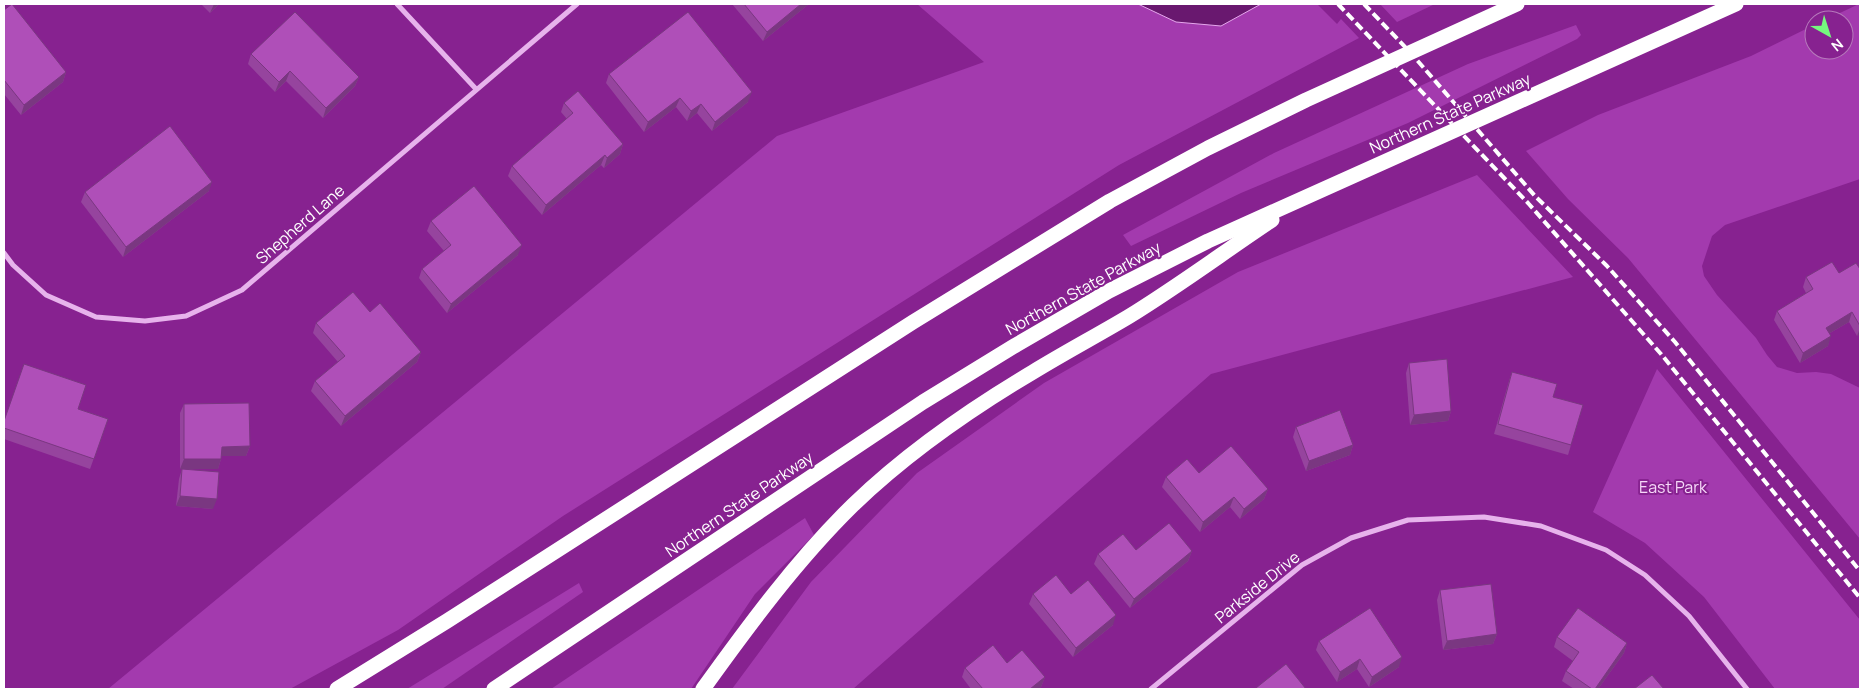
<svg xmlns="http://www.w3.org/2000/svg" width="1864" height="693" font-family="Manrope,sans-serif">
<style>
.green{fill:#a33aae}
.water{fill:#69186f;stroke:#e6a7ed}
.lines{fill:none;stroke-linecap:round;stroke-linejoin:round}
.minor{stroke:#e7b3ec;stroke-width:5}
.motorway{stroke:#fff;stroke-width:15}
.rail{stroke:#fff;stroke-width:4;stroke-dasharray:9 4;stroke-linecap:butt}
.wall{fill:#96449e}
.shaded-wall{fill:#7a3781}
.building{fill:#af4fb8;stroke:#7a3781}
.labels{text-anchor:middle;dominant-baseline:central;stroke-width:4;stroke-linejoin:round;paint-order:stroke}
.street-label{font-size:16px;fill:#fff;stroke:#872290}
.park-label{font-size:16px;fill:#f6d8f9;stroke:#872290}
</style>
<rect width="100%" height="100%" fill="#872290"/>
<!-- green -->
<g class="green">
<path d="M917,4H1317L1337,24L1341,19L1359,38L1119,165L563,516L398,630L290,689H108L777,136L984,62Z"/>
<path d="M1380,4H1435L1397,22Z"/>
<path d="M1859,4H1860V179L1725,225L1712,236L1702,266L1704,276L1717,295L1756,338L1767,355L1777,367L1797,373L1816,372L1831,374L1860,388V539L1628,258L1568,199L1526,151L1598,115L1751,56L1814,25V50H1844V20H1825Z"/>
<path d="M1576,25L1581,35L1577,39L1408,123L1241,193L1131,246L1123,235L1274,153L1468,64Z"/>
<path d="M1477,175L1573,277L1211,374L853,689H732L811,582L917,473L1044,383L1238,272Z"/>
<path d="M1657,369L1860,620V689H1775L1704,597L1645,543L1593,512Z"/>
<path d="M805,518L814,535L755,594L691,689H551Z"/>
<path d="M579,583L583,592L442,689H407Z"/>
</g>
<!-- water -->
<path class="water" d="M1138,4H1261L1221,26L1176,22Z"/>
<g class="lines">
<!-- minor -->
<g class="minor">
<path d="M397,4L476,89"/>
<path d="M4,253L13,265L46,295L96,317L145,321L186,316L242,290L577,4"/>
<path d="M1151,689L1302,565L1351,538L1408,520L1484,517L1541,526L1606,550L1645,575L1689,616L1747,689"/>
</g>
<!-- motorway -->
<g class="motorway">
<path d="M337,689L447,621L913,322L1110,201L1208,148L1306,100L1517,4"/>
<path d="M494,689L923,402L1016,345L1109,291L1208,241L1736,4"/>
<path d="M703,689C749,625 797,560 853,505C907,453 969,410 1033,372C1064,353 1096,336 1128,317C1177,287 1224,252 1272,220"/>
</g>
<!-- rail -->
<g class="rail">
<path d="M1338,4L1528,203L1661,354L1860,598"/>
<path d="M1364,4L1410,52L1535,196L1607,266L1675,342L1860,571"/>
</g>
</g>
<!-- wall -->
<g class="wall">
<path d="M201,4H219L210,13Z"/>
<path d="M732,4H809L763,41Z"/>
<path d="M4,10L66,72L63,82L21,115L4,94Z"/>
<path d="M251,54L359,77L355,86L323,118L286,81L275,92L248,64Z"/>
<path d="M609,74L748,102L712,131L697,113L687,121L676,107L644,132L606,83Z"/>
<path d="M564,103L623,144L620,154L604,168L601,165L542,215L508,176L512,166L567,119L561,112Z"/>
<path d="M209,191L123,257L81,202L85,192Z"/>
<path d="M431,221L518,255L447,313L419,278L422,269L444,251L427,231Z"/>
<path d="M1860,269V334L1857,336L1849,322L1830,333L1828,346L1800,363L1774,320L1777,311L1806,293L1803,287L1806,277L1839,273Z"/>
<path d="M370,312L421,352L417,362L341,426L311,391L315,381L338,362L313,333L316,323Z"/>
<path d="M1409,363L1451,411L1448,421L1410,425L1406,373Z"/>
<path d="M1512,372L1553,397L1571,445L1568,455L1494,434L1509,381Z"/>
<path d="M184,404L250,446L246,456H221V459L218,469H185L213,509L176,506L179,479L182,469H180V413Z"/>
<path d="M78,409L108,419L90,469L4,439V421Z"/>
<path d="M1296,427L1353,445L1350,455L1306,471L1293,437Z"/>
<path d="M1199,473L1268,489L1264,499L1240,519L1230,507L1200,532L1162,487L1166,477Z"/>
<path d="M1136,550L1192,551L1188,561L1130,608L1094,564L1098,554Z"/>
<path d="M1440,590L1497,634L1493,644L1443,650L1437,600Z"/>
<path d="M1033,594H1071L1113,625L1073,657L1029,604Z"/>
<path d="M1557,637L1627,643L1624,653L1598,689H1574L1562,681L1566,671L1573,661L1554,647Z"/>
<path d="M1319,641L1399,667L1369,687L1357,669L1337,682L1316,650Z"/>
<path d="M1007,663L1045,677L1041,687L1038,689H971L962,677L965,668Z"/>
</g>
<!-- shaded-wall -->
<g class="shaded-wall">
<path d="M214,4H219L210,13Z"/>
<path d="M801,4H809L763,41L767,32Z"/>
<path d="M290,71L286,81L275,92L279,82Z"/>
<path d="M66,72L63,82L21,115L24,105Z"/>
<path d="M359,77L355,86L323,118L326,108Z"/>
<path d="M752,92L748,102L712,131L715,122Z"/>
<path d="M680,98L676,107L644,132L648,122Z"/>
<path d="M701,104L697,113L687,121L691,111Z"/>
<path d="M623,144L620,154L604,168L607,158Z"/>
<path d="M605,155L601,165L542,215L546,205Z"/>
<path d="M212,182L209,191L123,257L126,247Z"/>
<path d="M522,245L518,255L447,313L451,304Z"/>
<path d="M1852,312L1849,322L1823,337L1826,328Z"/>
<path d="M1860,328V334L1857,336Z"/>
<path d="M1831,336L1828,346L1800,363L1803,353Z"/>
<path d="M421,352L417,362L341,426L345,416Z"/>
<path d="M1451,411L1448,421L1410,425L1414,415Z"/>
<path d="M1353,445L1350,455L1306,471L1309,461Z"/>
<path d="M250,446L246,456H218L222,447Z"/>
<path d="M184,459H221L218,469H180Z"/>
<path d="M1268,489L1264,499L1240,519L1244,509Z"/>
<path d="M180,496L217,499L213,509L176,506Z"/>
<path d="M1234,497L1230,507L1200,532L1203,522Z"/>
<path d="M1192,551L1188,561L1130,608L1134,599Z"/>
<path d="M1116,615L1113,625L1073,657L1076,648Z"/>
<path d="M1497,634L1493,644L1443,650L1447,641Z"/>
<path d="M1627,643L1624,653L1598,689H1595Z"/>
<path d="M1402,657L1399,667L1369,687L1372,677Z"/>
<path d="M1360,659L1357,669L1337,682L1340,672Z"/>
<path d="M1045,677L1041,687L1038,689H1030Z"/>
</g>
<!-- building -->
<g class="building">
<path d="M12,4L66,72L24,105L4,80V10Z"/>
<path d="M744,4H801L767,32Z"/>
<path d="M295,12L359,77L326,108L290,71L279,82L251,54Z"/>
<path d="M688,12L752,92L715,122L701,104L691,111L680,98L648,122L609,74Z"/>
<path d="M578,91L623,144L607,158L605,155L546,205L512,166L573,113L564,103Z"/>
<path d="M170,126L212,182L126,247L85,192Z"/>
<path d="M474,186L522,245L451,304L422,269L451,245L431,221Z"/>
<path d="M1832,262L1839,273L1856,263L1860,269V326L1852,312L1826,328L1831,336L1803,353L1777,311L1813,289L1806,277Z"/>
<path d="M353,292L370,312L380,303L421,352L345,416L315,381L345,356L316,323Z"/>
<path d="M1447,359L1451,411L1414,415L1409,363Z"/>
<path d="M24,364L86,385L78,409L108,419L94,459L4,428V421Z"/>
<path d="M1512,372L1557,384L1553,397L1583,405L1571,445L1498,424Z"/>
<path d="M249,403L250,446L222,447L221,459H184V404Z"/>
<path d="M1340,410L1353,445L1309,461L1296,427Z"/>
<path d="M1231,446L1268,489L1244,509L1234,497L1203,522L1166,477L1187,459L1199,473Z"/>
<path d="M182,469L219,472L217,499L180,496Z"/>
<path d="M1169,523L1192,551L1134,599L1098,554L1123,534L1136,550Z"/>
<path d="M1056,575L1071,594L1088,580L1116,615L1076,648L1033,594Z"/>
<path d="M1491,584L1497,634L1447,641L1440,590Z"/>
<path d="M1370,608L1402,657L1372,677L1360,659L1340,672L1319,641Z"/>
<path d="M1578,608L1627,643L1595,689H1592L1566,671L1579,652L1557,637Z"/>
<path d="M993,645L1007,663L1022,650L1045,677L1030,689H983L965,668Z"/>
<path d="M1286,664L1306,689H1257L1256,688Z"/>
<path d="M1652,675L1664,689H1634Z"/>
</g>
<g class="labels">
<!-- street labels -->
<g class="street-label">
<text transform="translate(1450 113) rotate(-24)">Northern State Parkway</text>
<text transform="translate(300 224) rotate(-41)">Shepherd Lane</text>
<text transform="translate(1083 288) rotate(-29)">Northern State Parkway</text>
<text transform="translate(739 504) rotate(-34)">Northern State Parkway</text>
<text transform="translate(1257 587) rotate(-39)">Parkside Drive</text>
</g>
<!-- park labels -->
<g class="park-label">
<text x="1673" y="487">East Park</text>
</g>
</g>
<!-- border -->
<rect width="1864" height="693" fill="none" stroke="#ffffff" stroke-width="10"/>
<!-- north arrow -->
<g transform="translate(1829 35) rotate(141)"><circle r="24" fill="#872290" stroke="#b77abc"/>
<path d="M0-4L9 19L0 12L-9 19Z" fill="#75f87e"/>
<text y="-8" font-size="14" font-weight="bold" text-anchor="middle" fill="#ffffff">N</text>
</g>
</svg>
